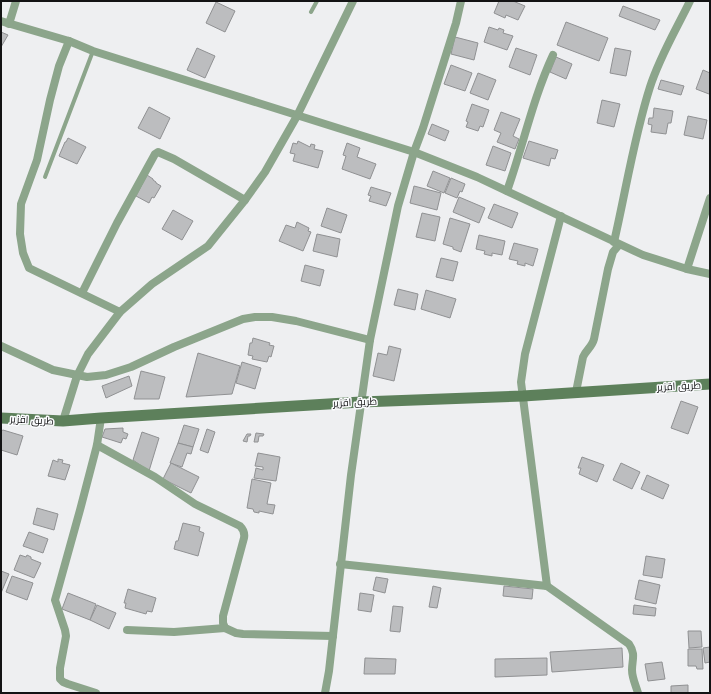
<svg xmlns="http://www.w3.org/2000/svg" width="711" height="694" font-family="Arial,Cairo,sans-serif">
<style>
.building{fill:#bcbdbf;stroke:#909193}
.lines{fill:none;stroke-linecap:round;stroke-linejoin:round}
.lane{stroke:#8ca58b;stroke-width:4}
.street{stroke:#8ca58b;stroke-width:8}
.secondary{stroke:#5d805b;stroke-width:11}
.labels{text-anchor:middle;dominant-baseline:central;stroke-width:3;stroke-linejoin:round;paint-order:stroke}
.street-label{font-size:10px;fill:#131314;stroke:#fbfcfe}
</style>
<rect width="100%" height="100%" fill="#eeeff1"/>
<!-- building -->
<g class="building">
<path d="M499,1H513L525,6L518,20L506,15L505,18L494,13Z"/>
<path d="M216,2L235,11L225,32L206,23Z"/>
<path d="M623,6L660,20L655,30L619,16Z"/>
<path d="M566,22L608,38L599,61L557,45Z"/>
<path d="M489,27L498,30L499,28L504,30L503,33L513,36L507,50L484,42Z"/>
<path d="M1,32L8,35L1,47Z"/>
<path d="M455,37L478,43L474,60L451,54Z"/>
<path d="M197,48L215,56L205,78L187,70Z"/>
<path d="M516,48L537,55L530,75L509,67Z"/>
<path d="M615,48L631,51L626,76L610,73Z"/>
<path d="M556,57L572,64L566,79L550,72Z"/>
<path d="M451,65L472,73L465,91L444,84Z"/>
<path d="M703,70L710,73V92L709,94L696,89Z"/>
<path d="M478,73L496,80L488,100L470,93Z"/>
<path d="M661,80L684,86L681,95L658,89Z"/>
<path d="M602,100L620,104L614,127L597,123Z"/>
<path d="M472,104L489,110L483,127L480,126L478,131L466,127L468,122L466,121Z"/>
<path d="M149,107L170,118L160,139L138,128Z"/>
<path d="M654,108L673,111L671,123H668L666,134L651,132L652,125L648,124L649,118H653Z"/>
<path d="M501,112L520,119L513,136L519,139L515,149L497,142L501,133L494,130Z"/>
<path d="M688,116L707,120L703,139L684,135Z"/>
<path d="M432,124L449,131L445,141L428,134Z"/>
<path d="M68,138L86,147L77,164L59,156L65,142H66Z"/>
<path d="M298,141L310,147L311,144L315,145L314,149L323,151L318,168L293,161L295,154L290,153L293,143L297,144Z"/>
<path d="M529,141L558,150L555,159L551,158L549,166L523,158Z"/>
<path d="M347,143L360,148L357,157L376,164L370,179L342,169L346,156L343,155Z"/>
<path d="M493,146L511,153L505,171L486,165Z"/>
<path d="M433,171L450,178L444,193L427,186Z"/>
<path d="M147,175L153,179V180L156,182V183L161,186L154,198L152,197L149,203L136,196Z"/>
<path d="M451,178L465,184L462,192L460,191L457,198L445,193Z"/>
<path d="M414,186L441,193L437,210L410,203Z"/>
<path d="M371,187L391,193L386,206L369,201L371,196L368,195Z"/>
<path d="M459,197L485,208L479,223L453,212Z"/>
<path d="M494,204L518,213L512,228L488,218Z"/>
<path d="M327,208L347,215L341,233L321,226Z"/>
<path d="M173,210L193,221L182,240L162,229Z"/>
<path d="M422,213L440,217L435,241L416,237Z"/>
<path d="M450,218L470,224L461,252L453,249V247L443,244Z"/>
<path d="M297,222L309,228L308,231L311,232L303,251L279,241L286,225L295,228Z"/>
<path d="M317,234L340,239L337,257L313,251Z"/>
<path d="M479,235L505,241L502,255L492,253V256L484,254L485,251L476,249Z"/>
<path d="M514,243L538,249L533,266L525,263V266L517,264L518,261L509,259Z"/>
<path d="M441,258L458,262L453,281L436,277Z"/>
<path d="M305,265L324,270L320,286L301,281Z"/>
<path d="M398,289L418,294L415,310L394,305Z"/>
<path d="M426,290L456,299L450,318L421,309Z"/>
<path d="M253,338L270,343L269,345L274,346L271,357L269,356L267,362L252,359L253,356L248,355L250,343H252Z"/>
<path d="M389,346L401,349L394,381L373,376L378,353L387,355Z"/>
<path d="M198,353L240,366L232,394L186,397Z"/>
<path d="M242,362L261,368L255,389L236,383Z"/>
<path d="M141,371L165,377L159,399H134Z"/>
<path d="M129,376L132,386L106,398L102,386Z"/>
<path d="M681,401L698,407L688,434L671,428Z"/>
<path d="M184,425L199,429L193,447L178,443Z"/>
<path d="M123,428V432L128,434L126,439L123,438L121,443L102,437L105,429Z"/>
<path d="M207,429L215,432L208,453L200,450Z"/>
<path d="M3,430L23,436L17,455L1,450V431Z"/>
<path d="M142,432L159,438L149,471L133,460Z"/>
<path d="M256,433L264,434L263,436H259L258,442H254Z"/>
<path d="M247,434H251L250,436H248L247,442L243,441Z"/>
<path d="M178,443L193,447L191,454L187,453L182,467L170,463Z"/>
<path d="M258,453L280,457L276,481L254,478L256,468L263,470V467L255,466Z"/>
<path d="M582,457L604,465L597,482L579,474L581,468H578Z"/>
<path d="M58,459L63,460L62,463L70,465L65,480L48,476L53,460L58,462Z"/>
<path d="M171,463L199,477L191,493L163,479Z"/>
<path d="M621,463L640,472L632,489L613,480Z"/>
<path d="M647,475L669,485L663,499L641,489Z"/>
<path d="M252,479L271,483L267,504L275,505L273,514L259,511V513L254,512L253,509L247,508Z"/>
<path d="M37,508L58,514L54,530L33,524Z"/>
<path d="M183,523L200,527L199,531L204,533L198,556L174,549L176,541H178Z"/>
<path d="M29,532L48,539L43,553L23,546Z"/>
<path d="M20,555L26,557L27,555L31,557V559L41,563L34,578L14,570Z"/>
<path d="M646,556L665,559L662,578L643,575Z"/>
<path d="M1,571L9,574L1,593Z"/>
<path d="M12,576L33,583L27,600L6,592Z"/>
<path d="M376,577L388,579L385,593L373,590Z"/>
<path d="M639,580L660,585L656,604L635,599Z"/>
<path d="M433,586L441,588L437,608L429,607Z"/>
<path d="M504,586L533,589L532,599L503,596Z"/>
<path d="M128,589L156,598L152,612L147,611L146,614L125,608L126,603H124Z"/>
<path d="M68,593L96,604L90,620L62,609Z"/>
<path d="M360,593L374,595L371,612L358,610Z"/>
<path d="M97,605L116,613L109,629L90,620Z"/>
<path d="M634,605L656,608L655,616L633,614Z"/>
<path d="M393,606L403,607L400,632L390,631Z"/>
<path d="M688,631H701L702,647L689,648Z"/>
<path d="M710,647V662L705,663L703,648Z"/>
<path d="M622,648L623,667L552,672L550,652Z"/>
<path d="M688,649H702L703,669H697L696,666H688Z"/>
<path d="M365,658L396,659L395,674H364Z"/>
<path d="M547,658V675L495,677V659Z"/>
<path d="M662,662L665,679L648,681L645,664Z"/>
<path d="M688,685V693H671V686Z"/>
</g>
<g class="lines">
<!-- lane -->
<g class="lane">
<path d="M311,12L317,1"/>
<path d="M45,177L93,51"/>
</g>
<!-- street -->
<g class="street">
<path d="M1,21L69,41L93,51L414,152L477,177L643,255L687,269L710,274"/>
<path d="M9,24L16,1"/>
<path d="M69,41L59,66L50,100L37,160L21,204L20,234L23,253L29,268L120,312"/>
<path d="M507,191C523,146 533,98 553,55"/>
<path d="M614,242C626,190 634,137 650,87C660,56 676,30 690,1"/>
<path d="M687,269L710,198"/>
<path d="M82,293L117,223L155,154L158,152L174,159L245,200"/>
<path d="M1,346L53,370L87,377L106,375L131,367L174,347L243,319L255,317H272L296,321L370,340"/>
<path d="M576,392L583,357C586,350 592,347 594,339L608,269L613,252L619,245"/>
<path d="M63,421L77,376L88,354L120,312L152,284L208,246L245,200L265,172L297,116L353,1"/>
<path d="M97,445L155,477L195,504L240,526C244,530 245,533 244,538L223,616V623L225,628L236,633L243,634L333,636"/>
<path d="M340,564L547,586L629,644C636,654 632,660 632,670C632,678 636,686 638,693"/>
<path d="M547,586L521,382L525,354L561,216"/>
<path d="M127,630L174,632L225,628"/>
<path d="M96,693L68,684L63,682L60,679V668L66,636L65,630L55,600L80,510L97,445L101,418"/>
<path d="M325,693L329,671L351,475L370,340L398,206L414,152L423,128L456,23L461,1"/>
</g>
<!-- secondary -->
<path class="secondary" d="M1,418L63,421L101,418L361,402L523,396L710,384"/>
</g>
<g class="labels">
<!-- street labels -->
<g class="street-label">
<text transform="translate(679 386) rotate(-3)">طريق اقزير</text>
<text transform="translate(355 402) rotate(-3)">طريق اقزير</text>
<text transform="translate(32 420) rotate(3)">طريق اقزير</text>
</g>
</g>
<!-- border -->
<rect width="711" height="694" fill="none" stroke="#131314" stroke-width="4"/>
</svg>
